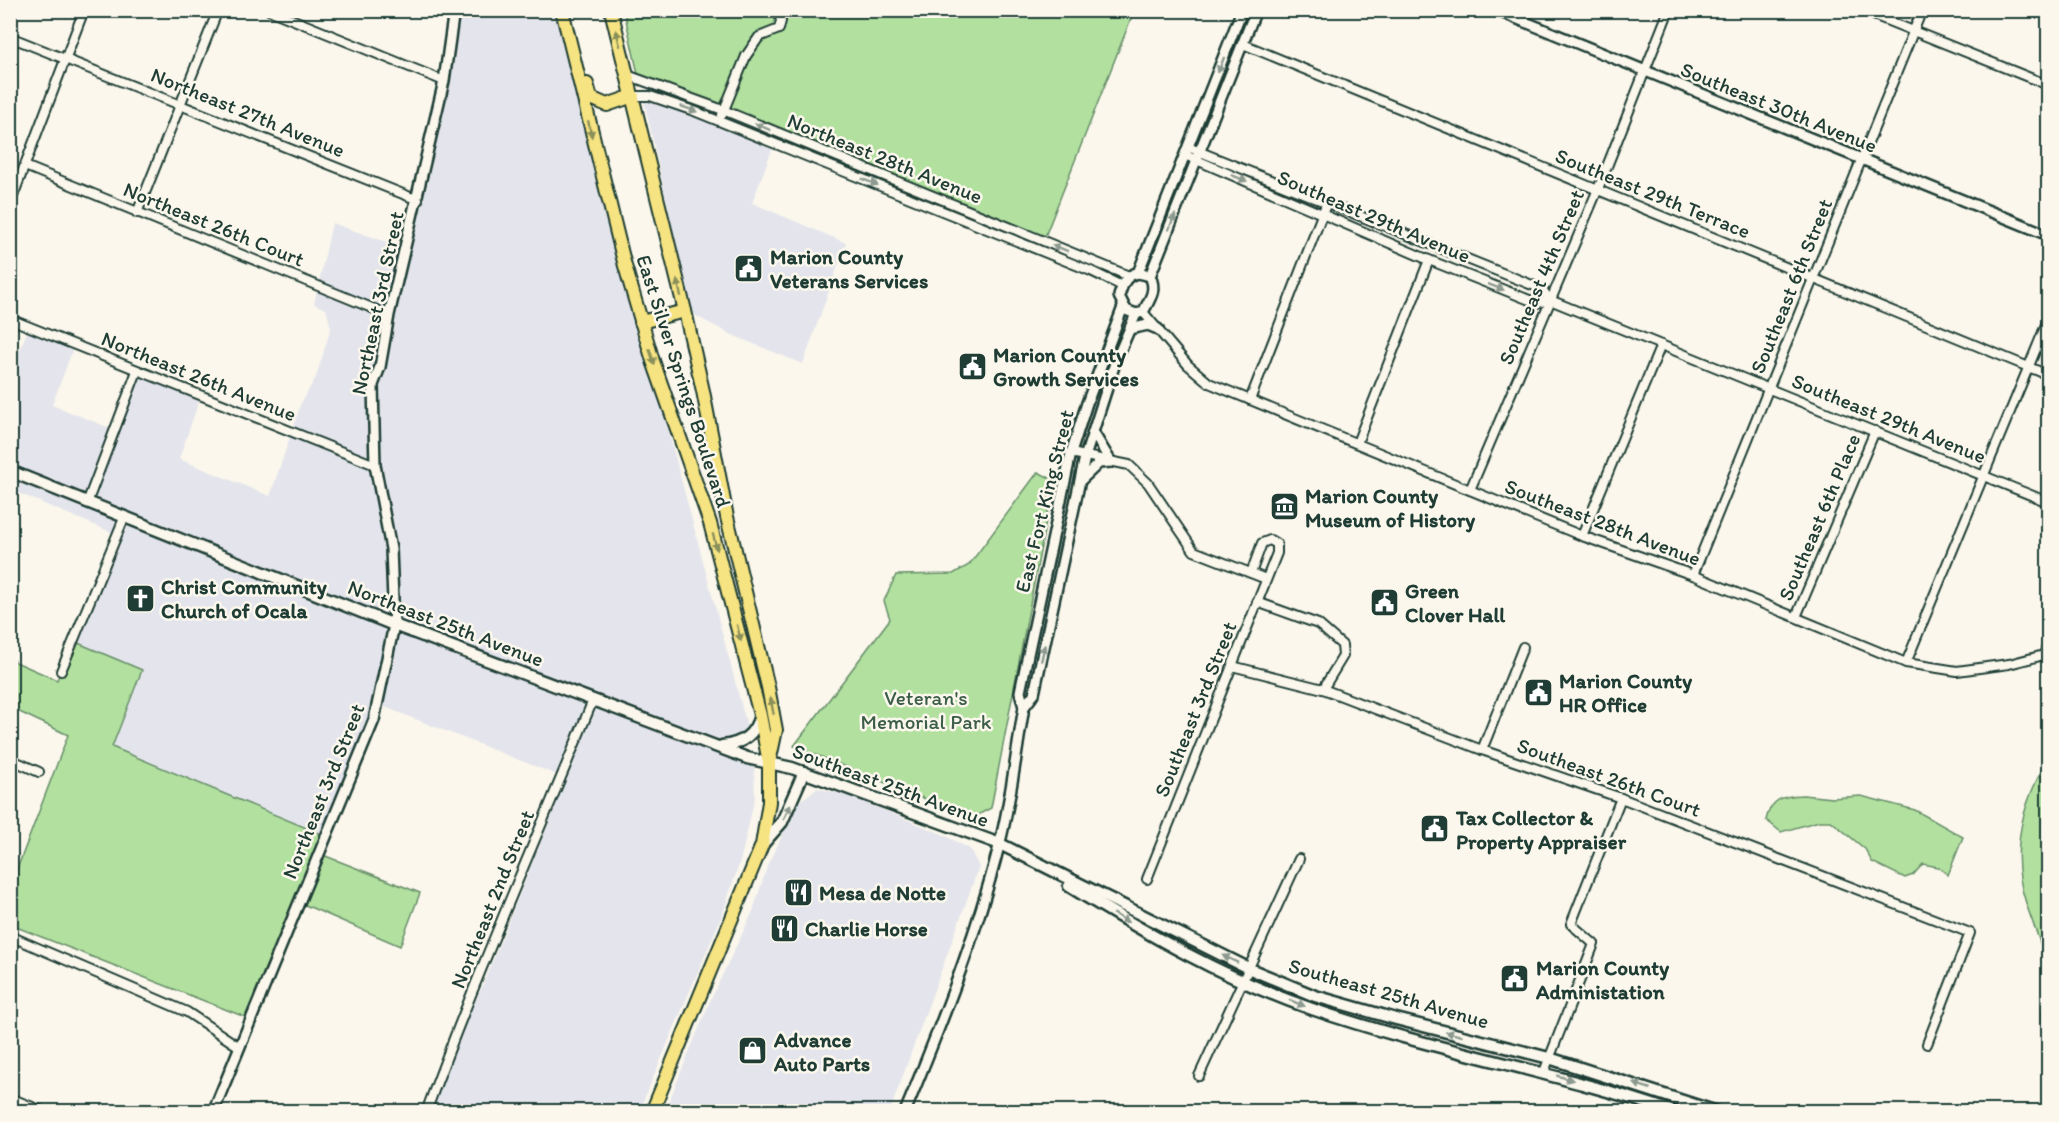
<svg xmlns="http://www.w3.org/2000/svg" width="2059" height="1122" font-family="Itim,sans-serif">
<style>
.built{fill:#e4e5ec}
.green{fill:#b1e09f;stroke:#688e6a;stroke-width:1.5}
.lines{fill:none;stroke-linecap:round;stroke-linejoin:round}
.minor-casing{stroke:#1f3d34;stroke-width:12}
.tertiary-casing{stroke:#1f3d34;stroke-width:14}
.secondary-casing{stroke:#1f3d34;stroke-width:15}
.primary-casing{stroke:#1f3d34;stroke-width:16}
.minor{stroke:#fbf7ec;stroke-width:8}
.tertiary{stroke:#fbf7ec;stroke-width:9}
.secondary{stroke:#fbf7ec;stroke-width:10}
.primary{stroke:#f6e381;stroke-width:12}
.oneway{fill:#8a905a}
.oneway2{fill:#8d9a90}
.labels{text-anchor:middle;dominant-baseline:central;stroke-width:5;stroke-linejoin:round;paint-order:stroke}
.street-label{font-size:21px;fill:#1f3d34;stroke:#fbf7ec}
.poi-label{font-size:21px;font-weight:bold;fill:#1f3d34;stroke:#fbf7ec;text-anchor:start}
.park-label{font-size:21px;fill:#3c5e49;stroke:#fbf7ec}
</style>
<rect width="100%" height="100%" fill="#fbf7ec"/>
<filter id="ink" filterUnits="userSpaceOnUse"><feTurbulence type="fractalNoise" baseFrequency=".0167" numOctaves="2"/><feDisplacementMap in="SourceGraphic" scale="12" xChannelSelector="R" yChannelSelector="G"/><feConvolveMatrix kernelMatrix="1 2 1 2 8 2 1 2 1" color-interpolation-filters="sRGB"/></filter>
<g filter="url(#ink)">
<!-- built -->
<g class="built">
<path d="M459,11H557L634,319L655,381L748,730L738,739L719,742L399,622L396,549L380,462L378,386L385,368L394,316L424,198L450,80Z"/>
<path d="M644,101L692,115L773,147L752,203L846,243L803,364L732,335L692,314Z"/>
<path d="M332,223L401,247L386,308L319,282Z"/>
<path d="M317,290L384,317L376,365L368,385L370,458L293,429L300,405L316,377L331,328L326,309L314,304Z"/>
<path d="M28,330L73,349L52,405L110,428L84,497L11,466L10,373Z"/>
<path d="M140,377L199,401L179,459L270,496L290,437L371,468L386,549L389,618L93,501Z"/>
<path d="M10,476L118,521L113,533L11,490Z"/>
<path d="M127,524L388,628L369,719L321,834L112,747L141,670L78,643Z"/>
<path d="M398,631L586,702L557,775L382,706Z"/>
<path d="M596,706L715,752L754,764L755,797L741,858L723,913L639,1111L432,1112L459,1036L482,987Z"/>
<path d="M818,788L852,797L942,834L970,849L979,867L890,1111H665L710,1001L753,911L767,867L798,802Z"/>
</g>
<!-- green -->
<g class="green">
<path d="M624,11H1134L1044,239L638,74Z"/>
<path d="M1038,472L1050,478L1053,484L991,808L972,818L794,746L890,619L884,601L896,575L953,574L969,565Z"/>
<path d="M78,643L142,670L112,747L321,834L245,1017L11,925V885L68,735L11,708V660L57,680L59,675L64,676Z"/>
<path d="M2048,759V1040C2035,1018 2047,997 2046,973C2045,949 2033,926 2026,903C2009,852 2022,803 2048,759Z"/>
<path d="M1803,795L1832,798L1861,796L1915,810L1963,837L1948,875L1938,867L1923,864L1913,875L1905,878L1872,862L1865,849L1831,821H1819L1781,832L1766,820C1771,798 1783,796 1803,795Z"/>
<path d="M323,855L420,893L400,946L303,904Z"/>
</g>
<g class="lines">
<defs>
<g id="minor">
<path d="M269,10L444,81"/>
<path d="M1861,10L2048,85"/>
<path d="M10,31L15,39"/>
<path d="M15,39L418,200"/>
<path d="M1243,44L2048,375"/>
<path d="M627,75L723,110L1129,276"/>
<path d="M633,96H650L694,111L1091,271L1122,286"/>
<path d="M722,115L746,56L759,37L779,29L781,21L778,10"/>
<path d="M1188,147L1542,289L1550,300L2048,502"/>
<path d="M1185,155L1429,260L1537,303L1550,300"/>
<path d="M25,166L389,315"/>
<path d="M10,204L84,10"/>
<path d="M137,213L218,10"/>
<path d="M1143,312L1188,365L1209,383L1582,536L1693,575L1906,663L1957,671L2009,664L2048,654"/>
<path d="M10,319L375,465"/>
<path d="M1250,400L1327,202"/>
<path d="M1357,443L1429,260"/>
<path d="M1071,453L1129,465L1148,483L1194,551L1266,579"/>
<path d="M1470,490L1598,189L1669,10"/>
<path d="M87,503L137,371"/>
<path d="M1582,536L1661,345"/>
<path d="M1693,575L1922,10"/>
<path d="M1257,602L1318,624L1342,645L1343,656L1323,689"/>
<path d="M1796,617L1875,431"/>
<path d="M2044,655L2048,643"/>
<path d="M1906,663L2048,320"/>
<path d="M1232,666L1323,689L1482,750L1621,798L1970,933L1927,1044"/>
<path d="M61,671L124,518"/>
<path d="M1482,750L1523,647"/>
<path d="M10,759L39,772"/>
<path d="M1147,879L1277,553V544L1270,540L1262,543L1251,573"/>
<path d="M10,936L187,1012L238,1046"/>
<path d="M1544,1072L1594,944L1571,924L1621,798"/>
<path d="M1199,1076L1299,859"/>
<path d="M10,1098L45,1112"/>
<path d="M426,1112C477,973 537,837 593,700"/>
</g>
<g id="tertiary">
<path d="M1496,10L2048,235"/>
<path d="M1138,273L1242,10"/>
<path d="M1138,273L1150,276C1157,290 1150,299 1143,312L1136,314L1126,310L1119,296C1123,284 1125,275 1138,273Z"/>
<path d="M1150,276L1256,10"/>
<path d="M1130,329L1148,325L1158,329"/>
<path d="M1093,432L1111,462"/>
<path d="M1081,480L1099,463L1111,462"/>
<path d="M1024,707L1034,694L1085,457L1115,363L1136,314"/>
<path d="M213,1112L374,720L394,625L391,549L375,465L373,385L380,367L389,315L444,81L454,10"/>
<path d="M905,1112C941,1025 976,937 999,846C1011,801 1016,753 1024,707L1020,692L1071,453L1087,403L1123,307"/>
</g>
<g id="secondary">
<path d="M10,471L394,625L747,758L792,768L1000,844L1250,969L1315,996L1396,1019L1549,1058L1717,1112"/>
<path d="M722,746C742,744 755,735 760,715"/>
<path d="M762,845L782,822L804,772"/>
<path d="M1069,886C1147,934 1225,979 1312,1009C1430,1050 1555,1071 1674,1112"/>
</g>
<g id="primary">
<path d="M562,10L625,266L653,361L710,523L760,715L769,763V802L762,845L652,1112"/>
<path d="M611,10L685,311L703,391L727,517L768,687L776,730L770,758"/>
<path d="M587,84L591,98L607,105L633,96"/>
<path d="M641,322L685,311"/>
</g>
</defs>
<!-- minor casing -->
<use href="#minor" class="minor-casing"/>
<!-- tertiary casing -->
<use href="#tertiary" class="tertiary-casing"/>
<!-- secondary casing -->
<use href="#secondary" class="secondary-casing"/>
<!-- primary casing -->
<use href="#primary" class="primary-casing"/>
<!-- minor -->
<use href="#minor" class="minor"/>
<!-- tertiary -->
<use href="#tertiary" class="tertiary"/>
<!-- secondary -->
<use href="#secondary" class="secondary"/>
<!-- primary -->
<use href="#primary" class="primary"/>
</g>
<!-- one-way arrows -->
<defs><path id="oneway-solid" d="M-6-.8H1V-3.2L6.5 0L1 3.2V.8H-6Z" transform="scale(1.5)"/></defs>
<g class="oneway">
<use href="#oneway-solid" transform="translate(618 38) rotate(-104)"/>
<use href="#oneway-solid" transform="translate(590 129) rotate(77)"/>
<use href="#oneway-solid" transform="translate(679 288) rotate(-104)"/>
<use href="#oneway-solid" transform="translate(652 357) rotate(72)"/>
<use href="#oneway-solid" transform="translate(715 542) rotate(75)"/>
<use href="#oneway-solid" transform="translate(739 633) rotate(76)"/>
<use href="#oneway-solid" transform="translate(772 706) rotate(-101)"/>
</g>
<g class="oneway2">
<use href="#oneway-solid" transform="translate(1221 65) rotate(112)"/>
<use href="#oneway-solid" transform="translate(689 109) rotate(19)"/>
<use href="#oneway-solid" transform="translate(763 127) rotate(-157)"/>
<use href="#oneway-solid" transform="translate(1239 178) rotate(22)"/>
<use href="#oneway-solid" transform="translate(870 182) rotate(22)"/>
<use href="#oneway-solid" transform="translate(1172 222) rotate(-68)"/>
<use href="#oneway-solid" transform="translate(1060 248) rotate(-158)"/>
<use href="#oneway-solid" transform="translate(1496 287) rotate(21)"/>
<use href="#oneway-solid" transform="translate(1043 653) rotate(-78)"/>
<use href="#oneway-solid" transform="translate(787 812) rotate(-65)"/>
<use href="#oneway-solid" transform="translate(1121 918) rotate(31)"/>
<use href="#oneway-solid" transform="translate(1230 959) rotate(-154)"/>
<use href="#oneway-solid" transform="translate(1297 1003) rotate(22)"/>
<use href="#oneway-solid" transform="translate(1454 1034) rotate(-166)"/>
<use href="#oneway-solid" transform="translate(1565 1078) rotate(16)"/>
<use href="#oneway-solid" transform="translate(1642 1086) rotate(-162)"/>
</g>
</g>
<!-- icons -->
<defs>
<symbol id="civic-square" viewBox="-11 -11 22 22"><rect x="-9" y="-9" width="18" height="18" rx="4" fill="#1f3d34" stroke="#fbf7ec"/><path d="M-.6-6.5H3V-4.5H.6V-3L4-1V1h2V6H-6V1h2V-1L-.6-3ZM-1.2 2.5V6h2.4V2.5Z" fill="#fff"/></symbol>
<symbol id="museum-square" viewBox="-11 -11 22 22"><rect x="-9" y="-9" width="18" height="18" rx="4" fill="#1f3d34" stroke="#fbf7ec"/><path d="M0-6L6-3V-2H-6V-3ZM-5-1h2V3h-2ZM-1-1h2V3h-2ZM3-1h2V3H3ZM-6 4H6V6H-6Z" fill="#fff"/></symbol>
<symbol id="church-square" viewBox="-11 -11 22 22"><rect x="-9" y="-9" width="18" height="18" rx="4" fill="#1f3d34" stroke="#fbf7ec"/><path d="M-1.2-6h2.4v3.5h3.3v2.4h-3.3V6h-2.4V-.1h-3.3v-2.4h3.3Z" fill="#fff"/></symbol>
<symbol id="restaurant-square" viewBox="-11 -11 22 22"><rect x="-9" y="-9" width="18" height="18" rx="4" fill="#1f3d34" stroke="#fbf7ec"/><path d="M-5-6h1v4h1v-4h1v4h1v-4h1v5L-1.5 .5V6h-2V.5L-5-1ZM5-6V6H3V1.5H1.5Q1.5-4 5-6Z" fill="#fff"/></symbol>
<symbol id="shop-square" viewBox="-11 -11 22 22"><rect x="-9" y="-9" width="18" height="18" rx="4" fill="#1f3d34" stroke="#fbf7ec"/><path d="M-5-2.5h2.3a2.7 3.5 0 0 1 5.4 0H5L5.5 6h-11ZM-1.5-2.5h3a1.5 2.3 0 0 0-3 0Z" fill="#fff"/></symbol>
</defs>
<g fill-rule="evenodd">
<use href="#civic-square" x="732" y="252" width="33" height="33"/>
<use href="#civic-square" x="956" y="350" width="33" height="33"/>
<use href="#museum-square" x="1268" y="490" width="33" height="33"/>
<use href="#church-square" x="124" y="582" width="33" height="33"/>
<use href="#civic-square" x="1368" y="586" width="33" height="33"/>
<use href="#civic-square" x="1522" y="676" width="33" height="33"/>
<use href="#civic-square" x="1418" y="812" width="33" height="33"/>
<use href="#restaurant-square" x="782" y="876" width="33" height="33"/>
<use href="#restaurant-square" x="768" y="912" width="33" height="33"/>
<use href="#civic-square" x="1498" y="962" width="33" height="33"/>
<use href="#shop-square" x="736" y="1034" width="33" height="33"/>
</g>
<g class="labels">
<!-- street labels -->
<g class="street-label">
<text transform="translate(1779 107) rotate(22)">Southeast 30th Avenue</text>
<text transform="translate(248 112) rotate(22)">Northeast 27th Avenue</text>
<text transform="translate(885 158) rotate(22)">Northeast 28th Avenue</text>
<text transform="translate(1653 193) rotate(22)">Southeast 29th Terrace</text>
<text transform="translate(1374 216) rotate(23)">Southeast 29th Avenue</text>
<text transform="translate(214 224) rotate(22)">Northeast 26th Court</text>
<text transform="translate(1541 277) rotate(-67)">Southeast 4th Street</text>
<text transform="translate(1791 286) rotate(-68)">Southeast 6th Street</text>
<text transform="translate(377 303) rotate(-78)">Northeast 3rd Street</text>
<text transform="translate(199 376) rotate(22)">Northeast 26th Avenue</text>
<text transform="translate(684 381) rotate(72)">East Silver Springs Boulevard</text>
<text transform="translate(1889 418) rotate(22)">Southeast 29th Avenue</text>
<text transform="translate(1044 501) rotate(-76)">East Fort King Street</text>
<text transform="translate(1819 517) rotate(-67)">Southeast 6th Place</text>
<text transform="translate(1603 522) rotate(21)">Southeast 28th Avenue</text>
<text transform="translate(446 623) rotate(21)">Northeast 25th Avenue</text>
<text transform="translate(1195 709) rotate(-68)">Southeast 3rd Street</text>
<text transform="translate(1609 777) rotate(20)">Southeast 26th Court</text>
<text transform="translate(891 785) rotate(20)">Southeast 25th Avenue</text>
<text transform="translate(323 791) rotate(-68)">Northeast 3rd Street</text>
<text transform="translate(492 899) rotate(-68)">Northeast 2nd Street</text>
<text transform="translate(1389 993) rotate(16)">Southeast 25th Avenue</text>
</g>
<!-- poi labels -->
<g class="poi-label">
<text x="770" y="256">Marion County<tspan x="770" dy="24">Veterans Services</tspan></text>
<text x="993" y="354">Marion County<tspan x="993" dy="24">Growth Services</tspan></text>
<text x="1305" y="495">Marion County<tspan x="1305" dy="24">Museum of History</tspan></text>
<text x="161" y="586">Christ Community<tspan x="161" dy="24">Church of Ocala</tspan></text>
<text x="1405" y="590">Green<tspan x="1405" dy="24">Clover Hall</tspan></text>
<text x="1559" y="680">Marion County<tspan x="1559" dy="24">HR Office</tspan></text>
<text x="1456" y="817">Tax Collector &amp;<tspan x="1456" dy="24">Property Appraiser</tspan></text>
<text x="819" y="892">Mesa de Notte</text>
<text x="805" y="928">Charlie Horse</text>
<text x="1536" y="967">Marion County<tspan x="1536" dy="24">Administation</tspan></text>
<text x="774" y="1039">Advance<tspan x="774" dy="24">Auto Parts</tspan></text>
</g>
<!-- park labels -->
<g class="park-label">
<text x="926" y="697">Veteran's<tspan x="926" dy="24">Memorial Park</tspan></text>
</g>
</g>
<!-- margin -->
<rect width="2059" height="1122" fill="none" stroke="#fbf7ec" stroke-width="36"/>
<rect x="18" y="18" width="2023" height="1086" fill="none" stroke="#1f3d34" stroke-width="2" filter="url(#ink)"/>
</svg>
